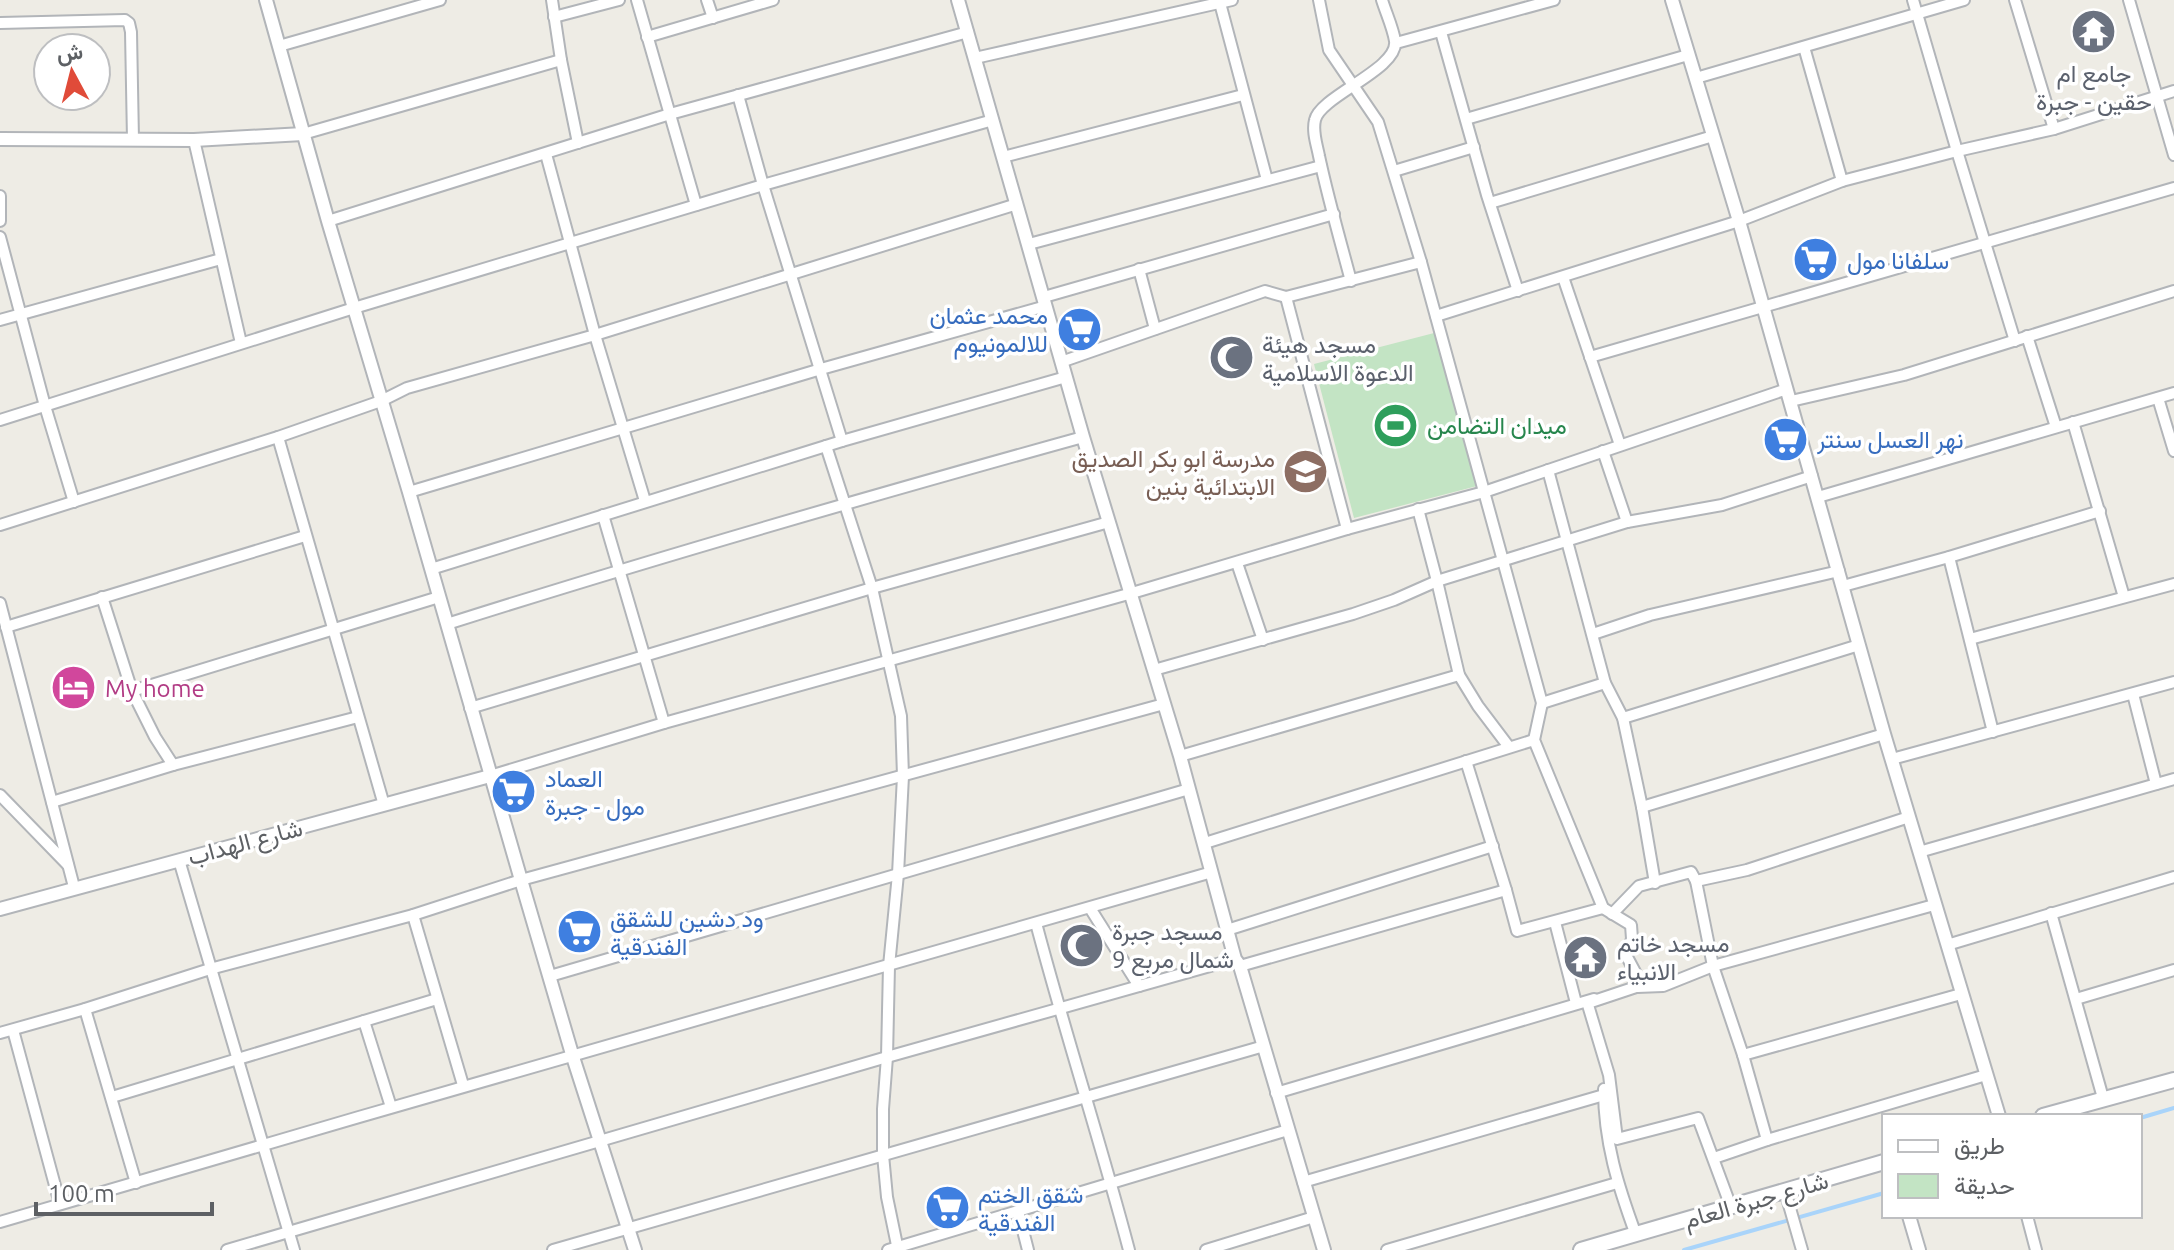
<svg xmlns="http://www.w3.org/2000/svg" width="2174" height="1250" font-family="Ubuntu,Vazirmatn,sans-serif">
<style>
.green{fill:#c3e4c4}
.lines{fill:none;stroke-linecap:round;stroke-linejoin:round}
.stream{stroke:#a9d4fa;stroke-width:4}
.minor-casing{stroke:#b2b5b9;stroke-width:14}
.tertiary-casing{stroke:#b2b5b9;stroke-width:16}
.secondary-casing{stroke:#b1b4b9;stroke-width:18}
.minor{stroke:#fff;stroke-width:10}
.tertiary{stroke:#fff;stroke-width:12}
.secondary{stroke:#fff;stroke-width:14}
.labels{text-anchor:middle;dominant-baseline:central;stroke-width:7;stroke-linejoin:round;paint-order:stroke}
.worship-label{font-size:24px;fill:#5b616d;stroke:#fff;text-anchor:start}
.shop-label{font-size:24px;fill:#366cbe;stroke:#fff;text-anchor:start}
.leisure-label{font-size:24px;fill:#27864d;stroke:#fff;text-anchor:start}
.education-label{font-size:24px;fill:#785e54;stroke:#fff;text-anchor:end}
.hotel-label{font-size:24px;fill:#b23c85;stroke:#fff;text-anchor:start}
.street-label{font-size:24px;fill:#5d6064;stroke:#fff}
</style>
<rect width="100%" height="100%" fill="#eeece5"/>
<!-- green -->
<path class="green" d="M1438,332L1477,486L1354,518L1314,364Z"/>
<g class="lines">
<!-- stream -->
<g class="stream">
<path d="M2140,1118L2174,1108"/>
<path d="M1684,1250L1884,1193"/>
</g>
<defs>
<g id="minor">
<path d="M552,0L561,60L578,143"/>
<path d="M637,0L696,205"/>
<path d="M707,0L713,18"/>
<path d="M1319,0L1329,50L1378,122L1421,262"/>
<path d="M1913,0L1957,151L2015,341"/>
<path d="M2015,0L2054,129"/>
<path d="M2129,0L2174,155"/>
<path d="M1220,3L1267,180"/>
<path d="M554,17L619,0"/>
<path d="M0,23L125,20L129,23L131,32L133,140"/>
<path d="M1441,32L1487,195L1518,291"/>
<path d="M647,37L773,0"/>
<path d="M1396,43L1554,0"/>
<path d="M279,46L440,0"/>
<path d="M1804,47L1842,181"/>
<path d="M975,58L1232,0"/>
<path d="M1696,78L1964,0"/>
<path d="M738,95L763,185L842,441"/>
<path d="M1466,119L1688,55"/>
<path d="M303,134L561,60"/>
<path d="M194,140L241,343"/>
<path d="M546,154L595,335L645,501"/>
<path d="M1003,157L1243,95"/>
<path d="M1394,171L1474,147"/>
<path d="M0,196V221"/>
<path d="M1490,203L1713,136"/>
<path d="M328,221L670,114L968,32"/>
<path d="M0,237L45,406L74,502"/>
<path d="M1029,244L1321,166"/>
<path d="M1139,269L1155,329"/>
<path d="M1563,277L1620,445"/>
<path d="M1351,281C1340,240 1328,198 1319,156C1317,145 1312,132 1315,120C1320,96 1399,69 1395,41C1393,28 1386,13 1382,0"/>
<path d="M1044,297L1334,214"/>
<path d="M1286,297L1347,529"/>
<path d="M1436,316L1739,221L1842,181L1957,151L2054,129L2174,91"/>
<path d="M0,320L221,259"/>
<path d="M2027,336L2056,427"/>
<path d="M1590,357L2174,188"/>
<path d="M1061,362L1265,291L1286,297L1421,262L1542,703L1534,740L1603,908L1631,925L1632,939L1626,955L1642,985L1591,1002L1588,1005L1609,1075L1617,1139L1698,1118L1731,1207"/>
<path d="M2158,398L2174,451"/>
<path d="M1791,401L1904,375L2174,291"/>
<path d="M0,420L354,308L763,185L993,120"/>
<path d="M2073,422L2124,597"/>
<path d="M278,437L384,805"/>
<path d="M826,446L872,588L901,716L903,776L898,874L889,966L887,1057L883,1109V1155L887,1197L898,1250"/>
<path d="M1603,451L1627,522"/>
<path d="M1548,470L1605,683L1623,718L1642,807L1655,883"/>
<path d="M409,492L821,369L1046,306"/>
<path d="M1818,497L2174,393"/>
<path d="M1418,509L1437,581L1459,675L1478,706L1509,747"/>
<path d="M603,515L664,723"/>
<path d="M0,525L278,437L381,401L407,388L595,335L1017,204"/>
<path d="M1949,557L1993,732"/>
<path d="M1237,563L1263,640"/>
<path d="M431,569L842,441L1066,377"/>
<path d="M1843,586L1949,557L2100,511"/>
<path d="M102,597L132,691L155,737L173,765"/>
<path d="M0,603L74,887"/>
<path d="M447,624C658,557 870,496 1083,437"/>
<path d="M6,627L305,536"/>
<path d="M1593,634L1650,615L1839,571"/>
<path d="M1970,639L2174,584"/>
<path d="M1154,670L1353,614L1394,600L1437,581L1627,522L1722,505L1812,476"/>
<path d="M132,691L439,597"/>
<path d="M2133,694L2156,784"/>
<path d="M1542,703L1605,683"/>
<path d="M470,708L872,588L1109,522"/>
<path d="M1623,718L1859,645"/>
<path d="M1180,756L1459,675"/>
<path d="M1892,759L2174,682"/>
<path d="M1466,761L1506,890"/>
<path d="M490,776L664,723L1132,593L1347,529L1484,492L1787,389"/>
<path d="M0,795L68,865"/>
<path d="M52,802L173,765L358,717"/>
<path d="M1642,807L1884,734"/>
<path d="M1205,843L1534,740"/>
<path d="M1919,852L2174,779"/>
<path d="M179,860L294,1250"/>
<path d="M1696,881L1713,966L1743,1055L1767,1140"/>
<path d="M1090,908L1139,986"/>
<path d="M2051,913L2103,1098"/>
<path d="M1612,914L1639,886L1691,872L1696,881L1747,870L1909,817"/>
<path d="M413,915L463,1085"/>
<path d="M1555,922L1576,1003"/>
<path d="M1036,923C1065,1033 1100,1140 1129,1250"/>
<path d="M1227,930L1493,846"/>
<path d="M1947,945L2174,877"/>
<path d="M1240,966L1506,890L1517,931L1603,908"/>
<path d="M550,976L1189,789"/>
<path d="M1637,987L1663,986L1713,966L1934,905"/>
<path d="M2076,999L2174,970"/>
<path d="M85,1009L136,1183"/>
<path d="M364,1021L391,1107"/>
<path d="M13,1030L60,1204"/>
<path d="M0,1033L85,1009L210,969L413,915L521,880L1164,704"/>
<path d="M1743,1055L1961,994"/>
<path d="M1604,1089C1604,1142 1618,1186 1636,1235"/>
<path d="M1276,1093L1594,999"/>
<path d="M112,1097L437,999"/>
<path d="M1714,1158L1767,1140L1986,1075"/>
<path d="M1303,1182L1604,1095"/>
<path d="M1785,1191L1802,1250"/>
<path d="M1018,1211L1028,1250"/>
<path d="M2027,1216L2036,1250"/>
<path d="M0,1222C403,1102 808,990 1212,872"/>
<path d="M227,1250L887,1057L1235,959"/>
<path d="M553,1250L1264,1046"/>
<path d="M888,1250L1288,1130"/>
<path d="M1206,1250L1314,1217"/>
<path d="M1387,1250L1617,1183"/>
</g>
<g id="tertiary">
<path d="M266,0L328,221L409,492L521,880L572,1054L635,1250"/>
<path d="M958,0L1083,437L1180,756L1235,959L1240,966L1324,1250"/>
<path d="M1672,0L1739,221L1884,734L1999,1116"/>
<path d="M0,139L194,140L303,134"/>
<path d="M0,909L490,776"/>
<path d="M1909,1216L1919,1250"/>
</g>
<g id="secondary">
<path d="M2043,1116L2174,1080"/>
<path d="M1581,1250L1884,1162"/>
</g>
</defs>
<!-- minor casing -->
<use href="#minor" class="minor-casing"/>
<!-- tertiary casing -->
<use href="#tertiary" class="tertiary-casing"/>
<!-- secondary casing -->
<use href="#secondary" class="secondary-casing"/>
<!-- minor -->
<use href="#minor" class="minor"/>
<!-- tertiary -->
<use href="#tertiary" class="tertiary"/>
<!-- secondary -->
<use href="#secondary" class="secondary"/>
</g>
<!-- icons -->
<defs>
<symbol id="temple-disc" viewBox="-11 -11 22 22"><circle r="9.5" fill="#6b7280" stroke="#fff"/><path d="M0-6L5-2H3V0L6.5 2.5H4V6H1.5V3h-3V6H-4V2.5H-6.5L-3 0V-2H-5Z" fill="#fff"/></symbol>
<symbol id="supermarket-disc" viewBox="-11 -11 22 22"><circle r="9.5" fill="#3f7fe0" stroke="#fff"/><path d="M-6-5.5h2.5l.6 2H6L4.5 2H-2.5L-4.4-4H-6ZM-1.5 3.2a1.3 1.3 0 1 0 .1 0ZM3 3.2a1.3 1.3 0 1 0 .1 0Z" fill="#fff"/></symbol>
<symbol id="mosque-disc" viewBox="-11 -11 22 22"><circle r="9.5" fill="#6b7280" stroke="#fff"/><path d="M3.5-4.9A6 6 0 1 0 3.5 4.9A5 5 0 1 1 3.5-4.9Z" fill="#fff"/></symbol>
<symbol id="stadium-disc" viewBox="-11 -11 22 22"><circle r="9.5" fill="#2e9e5b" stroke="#fff"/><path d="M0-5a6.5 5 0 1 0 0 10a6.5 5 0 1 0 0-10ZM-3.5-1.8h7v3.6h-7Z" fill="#fff"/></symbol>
<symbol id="school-disc" viewBox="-11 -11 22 22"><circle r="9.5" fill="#8d6e63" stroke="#fff"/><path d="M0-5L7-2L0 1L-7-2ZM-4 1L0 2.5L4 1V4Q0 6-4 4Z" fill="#fff"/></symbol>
<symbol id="hotel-disc" viewBox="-11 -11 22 22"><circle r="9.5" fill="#d1479c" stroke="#fff"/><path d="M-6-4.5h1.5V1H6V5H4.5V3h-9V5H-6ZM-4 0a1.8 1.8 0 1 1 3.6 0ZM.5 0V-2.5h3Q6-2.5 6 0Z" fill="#fff"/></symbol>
</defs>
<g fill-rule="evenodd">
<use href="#temple-disc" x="2068" y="6" width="51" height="51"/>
<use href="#supermarket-disc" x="1790" y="234" width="51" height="51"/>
<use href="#supermarket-disc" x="1054" y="304" width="51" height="51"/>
<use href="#mosque-disc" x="1206" y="332" width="51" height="51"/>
<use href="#stadium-disc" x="1370" y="400" width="51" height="51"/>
<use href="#supermarket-disc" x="1760" y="414" width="51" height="51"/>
<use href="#school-disc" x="1280" y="446" width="51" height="51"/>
<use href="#hotel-disc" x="48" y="662" width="51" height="51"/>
<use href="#supermarket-disc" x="488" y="766" width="51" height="51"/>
<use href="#supermarket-disc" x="554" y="906" width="51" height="51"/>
<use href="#mosque-disc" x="1056" y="920" width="51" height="51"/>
<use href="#temple-disc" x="1560" y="932" width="51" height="51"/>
<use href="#supermarket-disc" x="922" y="1182" width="51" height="51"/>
</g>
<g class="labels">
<!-- worship labels -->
<g class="worship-label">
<text x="2094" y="73" text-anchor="middle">جامع ام<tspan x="2094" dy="28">حقين - جبرة</tspan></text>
<text x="1262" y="344">مسجد هيئة<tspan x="1262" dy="28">الدعوة الاسلامية</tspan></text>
<text x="1112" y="931">مسجد جبرة<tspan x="1112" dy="28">شمال مربع 9</tspan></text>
<text x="1617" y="943">مسجد خاتم<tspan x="1617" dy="28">الانبياء</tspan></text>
</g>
<!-- shop labels -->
<g class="shop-label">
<text x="1847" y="260">سلفانا مول</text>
<text x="1048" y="315" text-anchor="end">محمد عثمان<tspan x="1048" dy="28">للالمونيوم</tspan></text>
<text x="1817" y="439">نهر العسل سنتر</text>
<text x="545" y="778">العماد<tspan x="545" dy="28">مول - جبرة</tspan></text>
<text x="610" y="918">ود دشين للشقق<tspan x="610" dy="28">الفندقية</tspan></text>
<text x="978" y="1194">شقق الختم<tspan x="978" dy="28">الفندقية</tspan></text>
</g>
<!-- leisure labels -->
<g class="leisure-label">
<text x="1427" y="425">ميدان التضامن</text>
</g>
<!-- education labels -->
<g class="education-label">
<text x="1275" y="458">مدرسة ابو بكر الصديق<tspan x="1275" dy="28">الابتدائية بنين</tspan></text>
</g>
<!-- hotel labels -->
<g class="hotel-label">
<text x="105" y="688">My home</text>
</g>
<!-- street labels -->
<g class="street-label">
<text transform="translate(245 842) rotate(-15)">شارع الهداب</text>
<text transform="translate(1756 1200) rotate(-16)">شارع جبرة العام</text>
</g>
</g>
<!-- legend -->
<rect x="1882" y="1114" width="260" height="104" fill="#ffffff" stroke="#bebfc1" stroke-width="2"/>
<rect x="1898" y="1140" width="40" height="12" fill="#ffffff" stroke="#bebfc1" stroke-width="2"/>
<text x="1954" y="1154" font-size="24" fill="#5d6064">طريق</text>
<rect x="1898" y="1174" width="40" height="24" fill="#c3e4c4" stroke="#bebfc1" stroke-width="2"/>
<text x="1954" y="1194" font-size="24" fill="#5d6064">حديقة</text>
<!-- north arrow -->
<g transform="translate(72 72) rotate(353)"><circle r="38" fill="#ffffff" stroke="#bebfc1" stroke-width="2"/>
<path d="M0-6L14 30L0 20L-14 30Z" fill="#e04b39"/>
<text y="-12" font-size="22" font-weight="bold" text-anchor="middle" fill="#5d6064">ش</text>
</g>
<!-- scale -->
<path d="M36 1202v12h176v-12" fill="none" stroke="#5d6064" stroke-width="4"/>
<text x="48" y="1202" font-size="24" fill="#5d6064" stroke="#ffffff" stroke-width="6" paint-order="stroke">100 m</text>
</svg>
